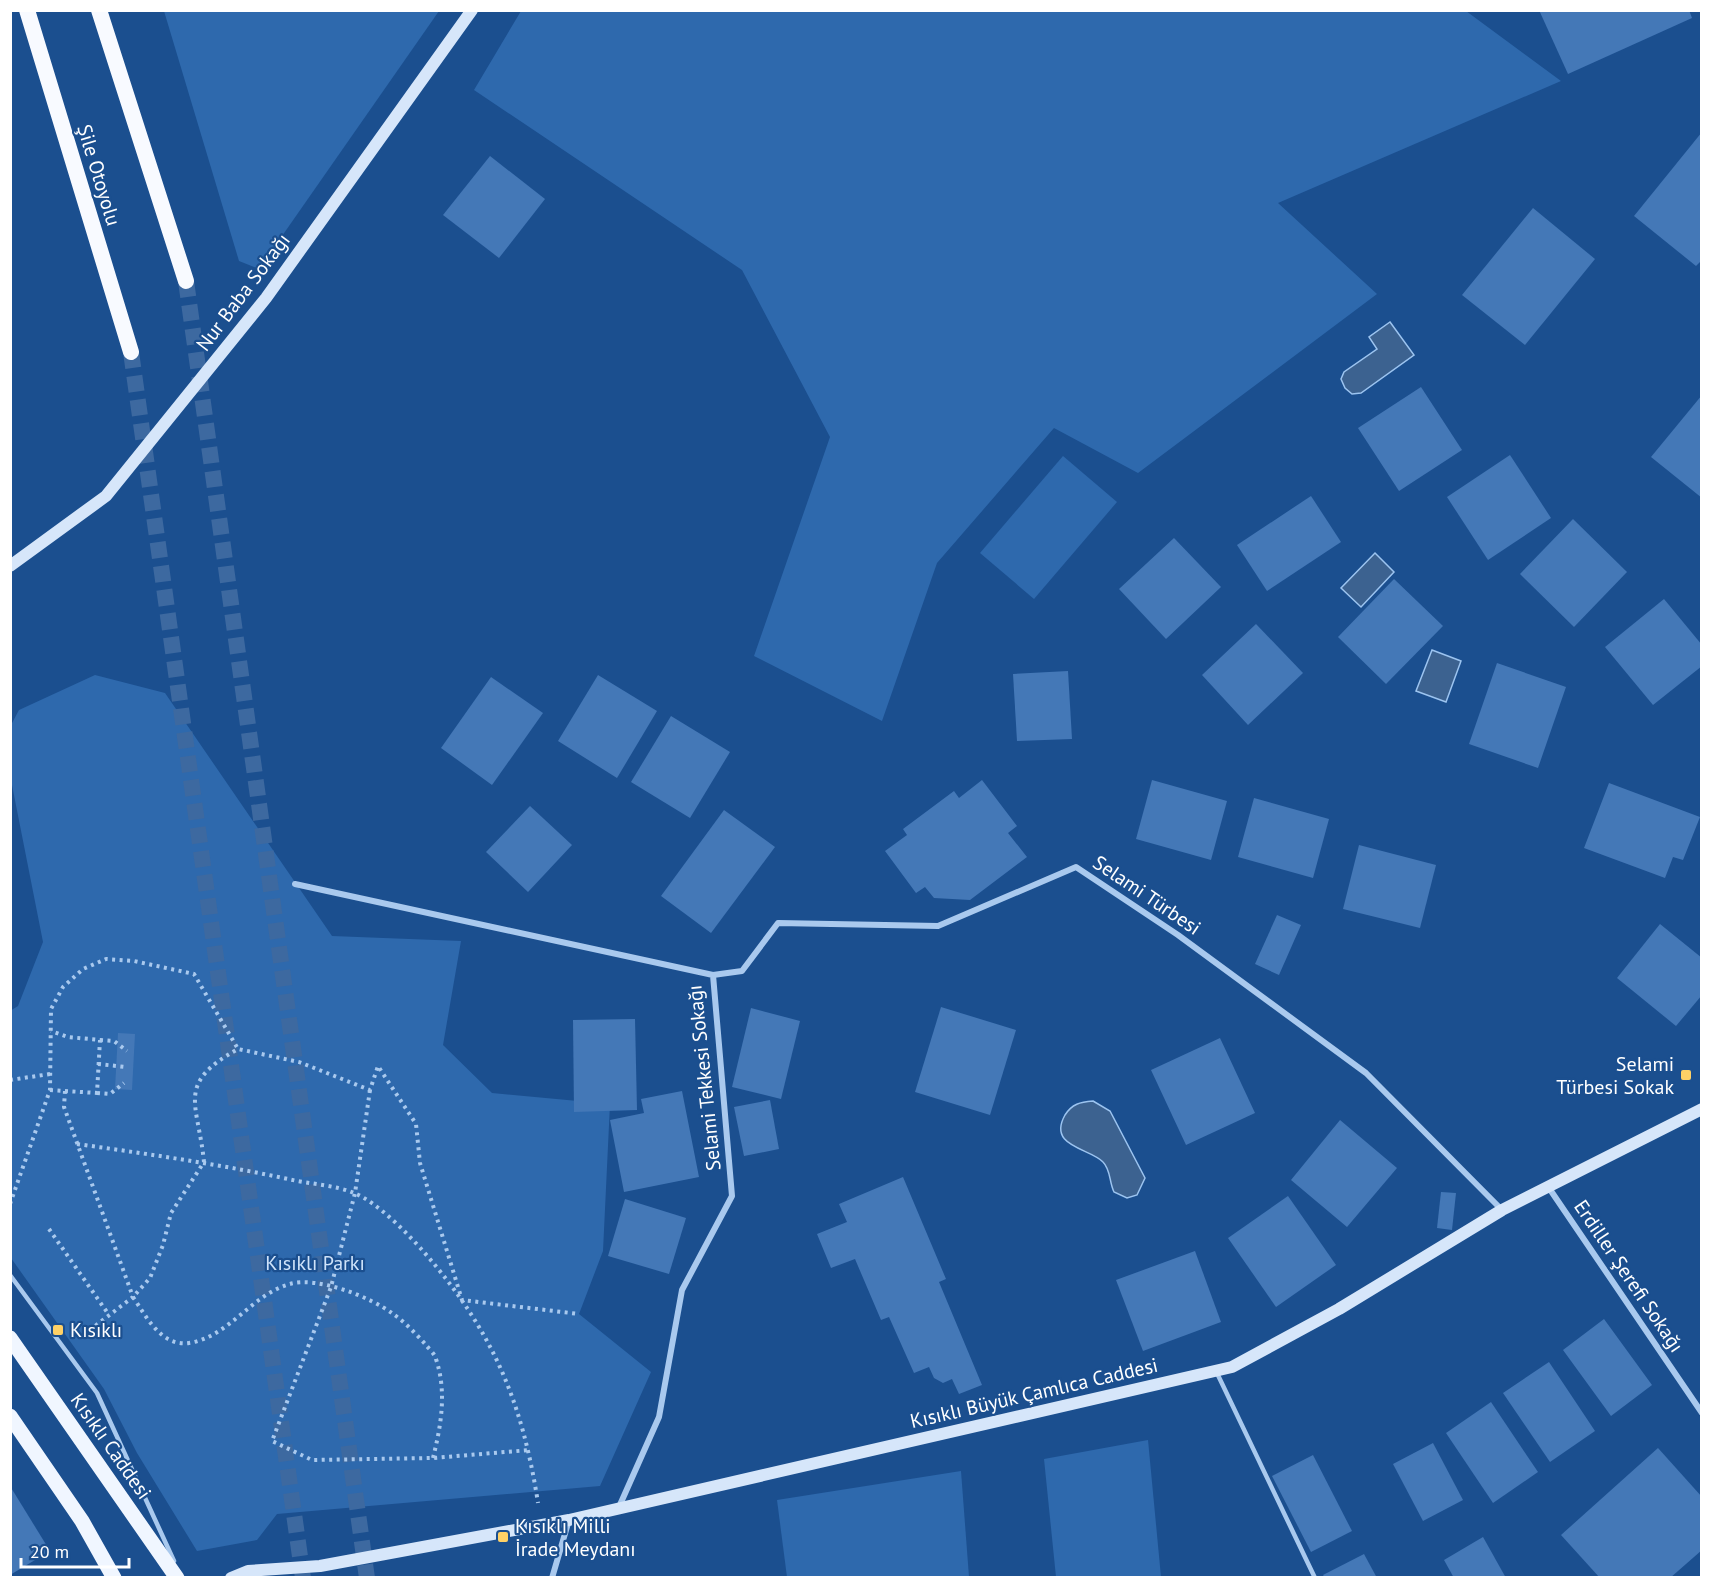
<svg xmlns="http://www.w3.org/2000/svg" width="1712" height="1588" font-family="'PT Sans',sans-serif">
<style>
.green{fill:#2e69ad}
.water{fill:#3c6290;stroke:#9cc4f0;stroke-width:1.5}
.building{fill:#4478b7}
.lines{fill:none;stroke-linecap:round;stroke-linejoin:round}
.trunk-tunnel{stroke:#3d69a0;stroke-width:16;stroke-dasharray:16 8;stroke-linecap:butt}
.path{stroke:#a9c9ee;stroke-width:4;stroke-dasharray:3 4.5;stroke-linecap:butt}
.service{stroke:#a9c9ee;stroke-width:4.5}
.minor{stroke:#a9c9ee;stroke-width:6}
.secondary{stroke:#d6e6fa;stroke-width:12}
.primary{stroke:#f0f6ff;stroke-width:15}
.trunk{stroke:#f8faff;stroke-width:16}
.poi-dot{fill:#ffd166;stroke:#1b4f8f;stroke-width:2}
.labels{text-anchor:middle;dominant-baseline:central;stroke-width:4.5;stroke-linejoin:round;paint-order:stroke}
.street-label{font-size:20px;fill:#fff;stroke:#1b4f8f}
.poi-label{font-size:20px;fill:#fff;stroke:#1b4f8f;text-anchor:start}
.park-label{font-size:20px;fill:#cfe3fa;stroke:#1b4f8f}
</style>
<rect width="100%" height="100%" fill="#1b4f8f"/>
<!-- green -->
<g class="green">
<path d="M164,11V10L439,11L259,269L239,261Z"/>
<path d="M521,11H1466L1561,81L1278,203L1377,294L1138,473L1054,428L937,563L882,721L754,656L830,437L742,270L474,90Z"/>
<path d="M1063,456L1117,502L1034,599L980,553Z"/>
<path d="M95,675L165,693L332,936L461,941L443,1045L492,1093L610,1104L603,1251L579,1314L651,1372L600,1486L277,1514L257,1540L197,1551L137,1453L104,1389L11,1258L10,1011L18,1006L43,942L11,780V725L19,710Z"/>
<path d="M1148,1440L1161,1577H1056L1044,1459Z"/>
<path d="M961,1471L969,1577H787L777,1500Z"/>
</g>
<!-- water -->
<g class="water">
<path d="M1390,322L1414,355L1361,393L1352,394L1345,388L1341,379L1344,372L1377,349L1369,337Z"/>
<path d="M1375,553L1394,572L1361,607L1341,588Z"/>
<path d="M1432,650L1461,661L1446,702L1416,691Z"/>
<path d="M1093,1101L1110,1111L1145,1178L1137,1195L1127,1198L1114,1192C1109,1182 1111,1170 1103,1162C1090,1148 1047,1147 1065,1115C1072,1104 1080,1102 1093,1101Z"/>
</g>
<!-- building -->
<g class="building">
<path d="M1539,10H1689L1692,18L1568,74Z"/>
<path d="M1702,132V260L1696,266L1634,216Z"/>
<path d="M490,156L545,199L499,258L443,215Z"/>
<path d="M1533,208L1595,259L1525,345L1462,295Z"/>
<path d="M1421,387L1462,450L1399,491L1358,428Z"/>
<path d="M1702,395V498L1651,457Z"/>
<path d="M1510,455L1551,518L1488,560L1447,497Z"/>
<path d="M1311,496L1341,542L1267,591L1237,545Z"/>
<path d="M1573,519L1627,572L1574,627L1520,574Z"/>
<path d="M1174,538L1221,587L1166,639L1119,589Z"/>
<path d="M1394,579L1443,626L1386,684L1338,637Z"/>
<path d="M1664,599L1702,645V666L1653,705L1605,647Z"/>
<path d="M1256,624L1303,673L1248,725L1202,675Z"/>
<path d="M1497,663L1566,687L1538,768L1469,744Z"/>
<path d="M1068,671L1072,739L1017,741L1013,674Z"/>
<path d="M598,675L657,711L617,778L558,741Z"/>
<path d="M491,677L543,713L492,785L441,748Z"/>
<path d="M671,716L730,752L690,818L631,782Z"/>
<path d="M982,780L1017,826L1008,833L1027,857L970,900L934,898L925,887L916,893L885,851L907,835L903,829L954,791L959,798Z"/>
<path d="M1152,780L1227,801L1211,860L1136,839Z"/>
<path d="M1609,783L1700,817L1683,860L1673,857L1665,878L1584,848Z"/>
<path d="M1254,798L1329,819L1313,878L1238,857Z"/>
<path d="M530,806L572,845L528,892L486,852Z"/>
<path d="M724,810L775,847L711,933L661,896Z"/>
<path d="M1359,845L1436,865L1420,928L1343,909Z"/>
<path d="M1277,915L1301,925L1279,975L1255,964Z"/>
<path d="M1660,924L1702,958V995L1676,1026L1617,978Z"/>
<path d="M941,1007L1016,1030L990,1115L915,1092Z"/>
<path d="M751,1008L800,1021L781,1099L732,1087Z"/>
<path d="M635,1019L637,1110L574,1112L573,1020Z"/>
<path d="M118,1033L135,1034L132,1090L115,1089Z"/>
<path d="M1220,1038L1255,1113L1186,1145L1151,1070Z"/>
<path d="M682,1091L699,1177L624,1192L610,1120L644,1113L641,1099Z"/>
<path d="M770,1100L779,1149L744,1156L734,1107Z"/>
<path d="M1340,1120L1397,1168L1347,1227L1291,1180Z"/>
<path d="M903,1177L946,1279L939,1282L982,1385L959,1394L952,1379L943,1383L934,1378L929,1367L914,1373L889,1317L881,1320L855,1259L831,1268L817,1234L847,1222L839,1204Z"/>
<path d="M1441,1192L1456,1193L1452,1230L1437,1228Z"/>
<path d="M1288,1196L1336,1265L1276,1307L1228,1238Z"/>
<path d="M625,1199L686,1218L669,1274L608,1256Z"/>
<path d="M1195,1251L1221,1322L1143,1351L1116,1280Z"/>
<path d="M1604,1319L1652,1385L1611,1416L1563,1350Z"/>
<path d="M1549,1362L1595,1431L1550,1462L1503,1393Z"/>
<path d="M1491,1402L1538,1472L1493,1503L1446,1433Z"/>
<path d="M1433,1443L1463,1500L1423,1521L1393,1464Z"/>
<path d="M1658,1448L1702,1497V1550L1670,1578H1600L1561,1535Z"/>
<path d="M1313,1455L1352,1531L1311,1552L1272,1476Z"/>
<path d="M10,1486L50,1551L10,1575Z"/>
<path d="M1483,1537L1506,1578H1454L1444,1560Z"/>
<path d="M1364,1554L1377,1578H1325L1323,1575Z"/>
</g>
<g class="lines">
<!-- trunk-tunnel -->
<g class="trunk-tunnel">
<path d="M186,281L367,1578"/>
<path d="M131,352L303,1578"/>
</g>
<!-- path -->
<g class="path">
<path d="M100,1040L114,1041L127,1051"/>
<path d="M98,1064L126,1067"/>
<path d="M10,1080L50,1074"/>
<path d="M50,1090L97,1093L100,1040L68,1037L51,1031"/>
<path d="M370,1090L355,1193L331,1287L272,1441L312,1460L433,1458L530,1450"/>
<path d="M65,1091L64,1107L133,1297L82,1336"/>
<path d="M97,1093L110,1094L124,1083"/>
<path d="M77,1144C148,1154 218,1164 288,1179C309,1184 335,1185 354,1193C377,1202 407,1233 423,1251C492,1330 522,1400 538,1503"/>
<path d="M10,1204L50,1090L51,1009L63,987L83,969L106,959L134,961L194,974L238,1049"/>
<path d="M49,1229L109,1315"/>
<path d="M433,1458C441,1426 447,1392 436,1359C435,1354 429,1349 426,1345C416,1334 405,1322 393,1314C371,1297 317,1276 290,1284C252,1294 229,1337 189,1343C161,1347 146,1316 133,1297L150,1278L163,1245L171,1213L204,1162C198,1102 175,1084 238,1049L299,1062L370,1090L378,1066L416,1124L420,1163L462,1300L579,1314"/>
</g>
<!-- service -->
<g class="service">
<path d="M10,1275L97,1393L174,1561"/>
<path d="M1216,1371L1315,1578"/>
</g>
<!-- minor -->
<g class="minor">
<path d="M295,884L713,975L732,1196L682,1290L659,1417L619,1507"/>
<path d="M713,975L742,971L778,923L938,926L1076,867L1178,935L1366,1073L1502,1210"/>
<path d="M1549,1188L1702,1413"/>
<path d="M552,1578L569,1520"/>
</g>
<!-- secondary -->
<g class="secondary">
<path d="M10,566L106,496L266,298L472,10"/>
<path d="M231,1578L248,1571L320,1566L569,1520L1232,1367L1339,1309L1502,1210L1702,1109"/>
</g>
<!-- primary -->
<g class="primary">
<path d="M10,1338L177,1578"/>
<path d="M10,1416L82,1521L114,1578"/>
</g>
<!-- trunk -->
<g class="trunk">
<path d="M27,10L131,352"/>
<path d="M99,10L186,281"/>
</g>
</g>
<!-- markers -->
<g class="poi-dot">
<rect x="1680" y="1069" width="12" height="12" rx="3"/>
<rect x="52" y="1324" width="12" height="12" rx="3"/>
<rect x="497" y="1531" width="12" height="12" rx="3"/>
</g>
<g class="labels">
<!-- street labels -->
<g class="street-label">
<text transform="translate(99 175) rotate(73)">Şile Otoyolu</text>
<text transform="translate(243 292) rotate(-53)">Nur Baba Sokağı</text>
<text transform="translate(1147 895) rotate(34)">Selami Türbesi</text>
<text transform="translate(704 1078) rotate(-96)">Selami Tekkesi Sokağı</text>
<text transform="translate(1629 1276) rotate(56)">Erdiller Şerefi Sokağı</text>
<text transform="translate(1034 1393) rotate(-13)">Kısıklı Büyük Çamlıca Caddesi</text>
<text transform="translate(111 1446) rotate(55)">Kısıklı Caddesi</text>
</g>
<!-- poi labels -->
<g class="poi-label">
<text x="1674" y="1064" text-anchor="end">Selami<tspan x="1674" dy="23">Türbesi Sokak</tspan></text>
<text x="70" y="1330">Kısıklı</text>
<text x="515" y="1526">Kısıklı Milli<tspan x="515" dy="23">İrade Meydanı</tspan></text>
</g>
<!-- park labels -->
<g class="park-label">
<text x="315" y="1263">Kısıklı Parkı</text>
</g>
</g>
<!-- border -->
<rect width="1712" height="1588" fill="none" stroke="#ffffff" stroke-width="24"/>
<!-- scale -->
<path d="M21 1558v9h108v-9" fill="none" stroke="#ffffff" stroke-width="3"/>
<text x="30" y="1558" font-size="18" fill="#ffffff" stroke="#1b4f8f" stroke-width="4.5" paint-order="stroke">20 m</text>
</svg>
